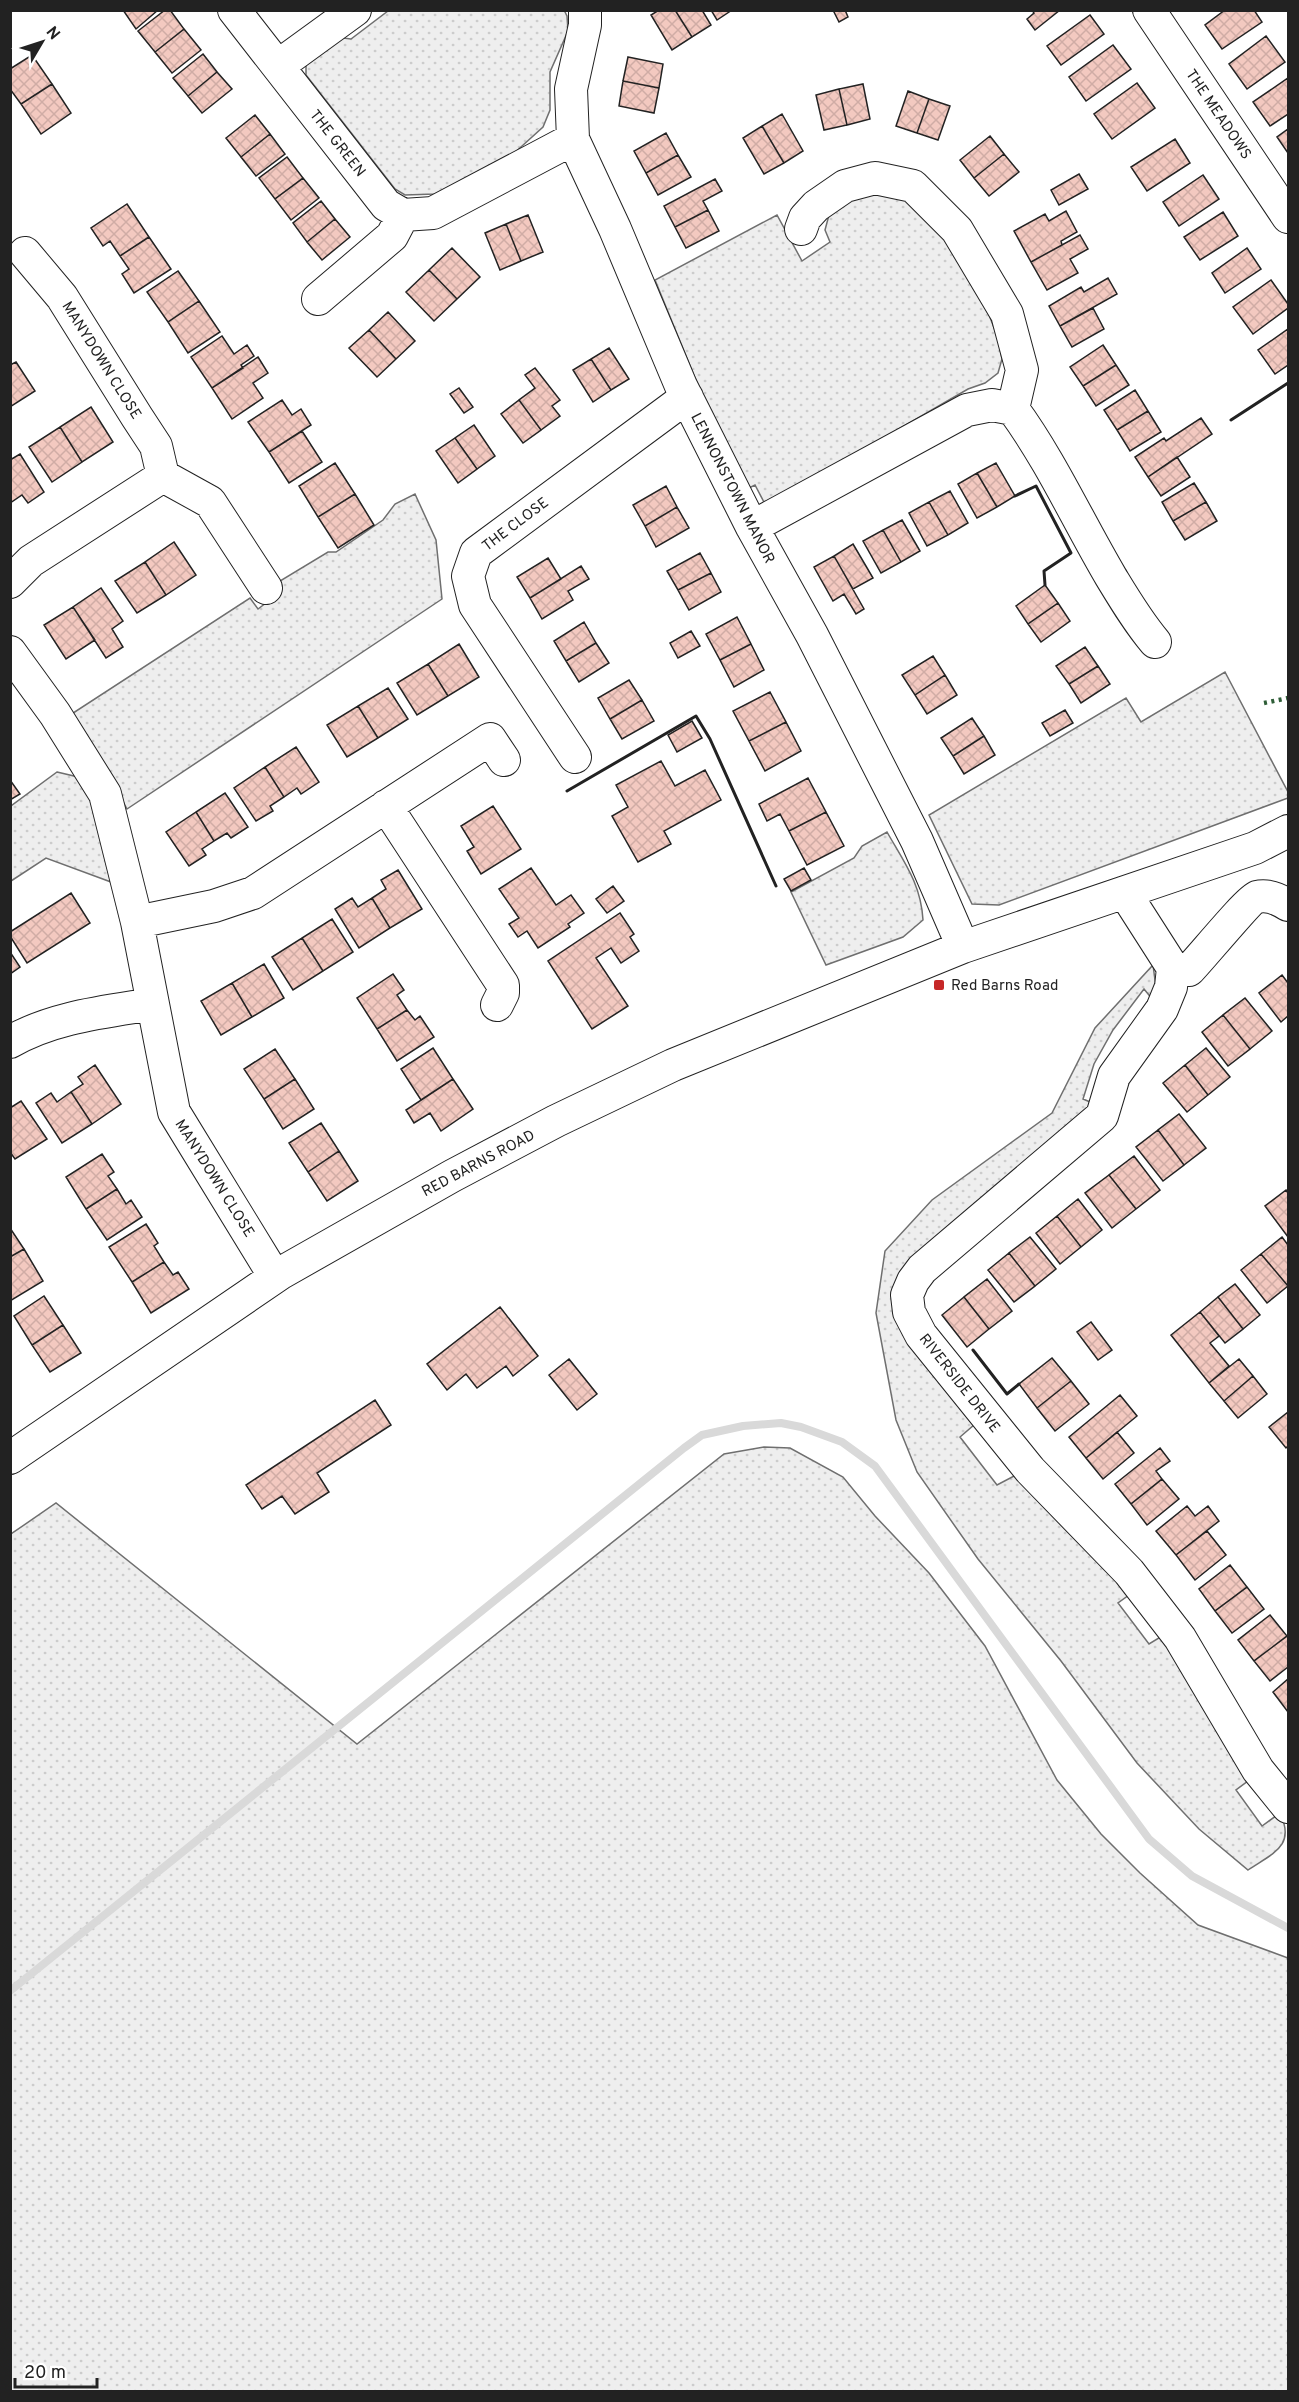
<svg xmlns="http://www.w3.org/2000/svg" width="1299" height="2402" font-family="Overpass,sans-serif">
	<defs>
		<pattern id="grass-dots" width="8" height="8" patternUnits="userSpaceOnUse" patternTransform="scale(1.5)"><rect width="8" height="8" fill="#eee"/><path d="M2 2h.1M6 6h.1" fill="none" stroke="#ccc" stroke-width="1.8" stroke-linecap="round"/></pattern>
		<pattern id="building-cross-hatch" width="8" height="8" patternUnits="userSpaceOnUse" patternTransform="scale(1.5)"><rect width="8" height="8" fill="#f3c9c0"/><path d="M0 0l8 8M0 8l8-8" fill="none" stroke="#d0aca5"/></pattern>
	</defs>
	<rect width="100%" height="100%" fill="#fff"/>
	<path fill="url(#grass-dots)" stroke="#6f6f6f" stroke-width="1.5" d="M564,10L567,16L568,31L550,72V110L543,127L511,156L435,194L405,195L395,189L306,75V63L335,37L351,39L388,11Z
		M862,192L903,193L922,209L965,265L984,302L998,338L1002,359L998,373L985,383L968,389L766,506L755,485L747,489L716,429L655,280L777,215L802,261L830,242L825,230L829,215Z
		M415,494L436,540L442,599L127,809L111,779L70,715L250,598L258,609L279,593L275,584L328,552H336L383,520L395,504Z
		M1225,672L1288,792V798L999,905L972,904L929,815L1126,698L1141,722Z
		M57,772L78,777L97,810L111,882L46,858L11,881V806Z
		M887,832C904,862 921,884 923,920L903,937L826,965L791,892L854,858L862,846Z
		M1153,965L1157,995L1153,1000L1144,989L1113,1030L1094,1064L1083,1099L1095,1104L895,1290L975,1424L960,1437L997,1485L1014,1476L1021,1477L1136,1590L1118,1603L1149,1644L1167,1633L1252,1778L1236,1790L1262,1826L1280,1813C1296,1846 1273,1853 1248,1870L1199,1829L1137,1763L1061,1661L978,1559L917,1472L896,1420L876,1313L885,1251L932,1200L1052,1113L1095,1028Z
		M764,1447L790,1448L843,1477L875,1516L929,1573L985,1646L1057,1780L1101,1834L1140,1873L1198,1925L1288,1958V2391H11V1534L56,1503L357,1744L724,1454Z"/>
	<g fill="none" stroke-linecap="round" stroke-linejoin="round">
		<path stroke="#d9d9d9" stroke-width="8" d="M10,1991L684,1448L702,1435L743,1426L781,1423L801,1427L842,1442L875,1466L1149,1839L1192,1876L1288,1928"/>
	</g>
	<path fill="url(#building-cross-hatch)" stroke="#222" stroke-width="1.5" d="M123,10H158L136,29Z
		M165,10H170L184,29L155,52L138,31Z
		M659,10H675L692,37L672,50L651,15Z
		M675,10H702L711,25L692,37Z
		M711,10H732L717,20Z
		M833,10H845L848,17L839,22Z
		M1032,10H1060L1035,30L1027,19L1034,13Z
		M1225,10H1254L1262,22L1222,49L1205,25Z
		M1090,15L1104,34L1061,65L1047,46Z
		M184,29L201,50L172,73L155,52Z
		M1266,36L1285,62L1247,89L1229,64Z
		M1113,45L1131,69L1086,101L1069,77Z
		M203,54L217,72L188,96L173,78Z
		M32,55L52,84L21,104L10,89V69Z
		M628,57L663,64L659,88L623,81Z
		M217,72L232,89L202,113L188,96Z
		M1288,78V114L1270,126L1253,102Z
		M623,81L659,88L654,113L619,106Z
		M1137,83L1155,108L1112,139L1094,114Z
		M52,84L71,113L41,134L21,104Z
		M863,84L870,119L847,125L839,89Z
		M839,89L847,125L824,130L816,95Z
		M908,91L929,99L917,133L896,126Z
		M929,99L950,106L938,140L917,133Z
		M782,114L803,151L784,163L762,126Z
		M255,115L270,134L241,157L226,138Z
		M762,126L784,163L764,174L743,138Z
		M1288,129V153L1277,137Z
		M666,133L678,155L646,173L634,151Z
		M270,134L285,154L256,176L241,157Z
		M990,136L1004,154L974,178L960,160Z
		M1175,139L1190,163L1147,191L1131,167Z
		M1004,154L1019,172L989,196L974,178Z
		M678,155L691,177L658,195L646,173Z
		M287,157L303,178L275,199L259,178Z
		M1079,174L1088,189L1059,205L1051,190Z
		M1203,175L1219,199L1179,226L1163,202Z
		M303,178L319,198L291,220L275,199Z
		M715,179L722,191L703,201L708,210L675,227L664,206Z
		M321,201L335,219L307,242L293,223Z
		M127,204L149,237L120,256L110,241L103,246L91,228Z
		M708,210L719,231L686,248L675,227Z
		M1066,211L1077,232L1061,241L1062,245L1031,262L1014,231L1045,214L1049,221Z
		M1223,212L1238,236L1200,260L1184,237Z
		M528,215L543,252L521,261L506,224Z
		M335,219L350,237L322,260L307,242Z
		M506,224L521,261L500,270L485,233Z
		M1080,235L1088,249L1070,259L1078,273L1047,290L1031,262Z
		M149,237L171,269L134,293L122,274L129,269L120,256Z
		M452,248L480,277L457,299L429,270Z
		M1247,248L1261,269L1225,293L1212,273Z
		M429,270L457,299L434,321L406,292Z
		M178,271L199,301L168,322L147,292Z
		M1108,278L1117,294L1060,326L1049,306L1081,287L1084,292Z
		M1271,280L1288,304V308L1253,334L1233,307Z
		M199,301L220,332L188,353L168,322Z
		M1093,308L1104,329L1072,347L1060,326Z
		M388,312L415,341L396,359L369,330Z
		M1288,329V365L1275,374L1258,350Z
		M369,330L396,359L377,377L349,348Z
		M222,336L234,354L247,345L254,356L241,365L243,368L212,388L191,357Z
		M1103,345L1116,365L1083,386L1070,367Z
		M609,348L629,379L611,390L591,359Z
		M258,357L268,373L253,383L263,398L232,419L212,388Z
		M591,359L611,390L593,402L573,370Z
		M16,362L35,391L10,407V365Z
		M1116,365L1129,385L1096,406L1083,386Z
		M535,368L560,400L552,406L560,416L541,430L519,400L535,388L525,375Z
		M459,388L473,407L464,413L450,394Z
		M1135,390L1148,411L1117,430L1104,410Z
		M282,400L292,415L301,409L311,425L269,452L248,422Z
		M519,400L541,430L523,443L501,414Z
		M91,407L113,442L82,462L60,427Z
		M1148,411L1161,432L1130,451L1117,430Z
		M1201,418L1212,434L1148,477L1135,457L1164,438L1166,441Z
		M474,425L495,456L477,469L455,438Z
		M60,427L82,462L52,482L29,447Z
		M302,431L322,462L289,483L269,452Z
		M455,438L477,469L458,483L436,451Z
		M20,454L44,492L28,503L22,495L10,503V460Z
		M1177,457L1190,477L1161,496L1148,477Z
		M335,463L355,494L318,517L299,486Z
		M996,463L1015,496L997,507L977,473Z
		M977,473L997,507L977,518L958,484Z
		M1194,483L1206,502L1173,521L1162,502Z
		M666,486L677,507L645,526L633,505Z
		M950,491L968,523L948,535L929,502Z
		M355,494L374,525L338,548L318,517Z
		M929,502L948,535L927,546L909,513Z
		M1206,502L1217,521L1185,540L1173,521Z
		M677,507L689,528L656,547L645,526Z
		M902,520L920,551L901,562L883,530Z
		M883,530L901,562L881,573L863,541Z
		M174,542L196,575L166,595L145,562Z
		M853,544L873,578L853,589L834,556Z
		M700,553L711,573L678,590L667,571Z
		M834,556L864,609L856,614L844,594L833,601L814,567Z
		M548,558L561,579L530,598L517,577Z
		M145,562L166,595L137,613L115,581Z
		M581,566L589,579L568,591L573,600L542,619L530,598Z
		M711,573L721,592L689,610L678,590Z
		M1045,585L1058,603L1028,624L1016,606Z
		M101,588L123,621L112,629L123,647L106,658L73,607Z
		M1058,603L1070,621L1041,642L1028,624Z
		M73,607L95,640L66,659L44,625Z
		M737,617L751,644L720,660L706,634Z
		M584,622L596,643L566,661L554,641Z
		M691,631L700,646L678,658L670,643Z
		M596,643L609,663L579,682L566,661Z
		M459,644L479,677L448,696L428,664Z
		M751,644L764,670L734,687L720,660Z
		M1085,647L1098,666L1069,684L1056,666Z
		M933,656L945,675L915,695L902,675Z
		M428,664L448,696L417,715L397,683Z
		M1098,666L1110,684L1081,703L1069,684Z
		M945,675L957,695L927,714L915,695Z
		M629,680L642,700L610,719L598,698Z
		M388,688L408,719L378,738L358,706Z
		M770,692L786,722L749,741L733,711Z
		M642,700L654,721L622,739L610,719Z
		M358,706L378,738L347,757L327,725Z
		M1065,710L1073,723L1050,736L1042,723Z
		M972,718L984,736L953,756L941,738Z
		M692,721L702,738L677,752L668,735Z
		M786,722L801,751L765,771L749,741Z
		M984,736L995,755L964,774L953,756Z
		M296,747L319,782L301,794L297,788L284,797L265,767Z
		M661,761L675,786L705,770L721,800L664,831L671,844L638,862L612,816L628,807L616,785Z
		M265,767L284,797L270,806L273,811L256,821L234,788Z
		M808,778L826,812L789,831L780,814L767,821L759,804Z
		M10,780L20,794L10,800Z
		M225,793L248,827L231,838L227,833L214,841L196,812Z
		M493,806L521,849L481,874L467,851L474,847L461,826Z
		M196,812L214,841L202,849L206,855L189,866L166,832Z
		M826,812L844,846L807,865L789,831Z
		M531,868L556,905L571,895L584,913L568,924L570,927L538,948L527,931L518,937L509,924L519,918L499,889Z
		M804,868L811,880L791,891L784,879Z
		M398,870L422,909L390,928L372,898L386,889L381,880Z
		M613,886L624,901L607,913L596,899Z
		M71,893L90,923L27,963L10,936V932Z
		M352,898L358,907L372,898L390,928L359,948L335,909Z
		M620,913L634,934L630,937L639,951L621,963L611,948L596,958L628,1006L592,1029L548,961Z
		M332,919L353,952L323,971L302,938Z
		M302,938L323,971L293,990L272,957Z
		M10,952L20,967L10,974Z
		M264,964L284,998L252,1017L232,983Z
		M393,974L404,990L397,995L407,1010L377,1029L357,998Z
		M1282,975L1288,983V1016L1281,1022L1259,993Z
		M232,983L252,1017L221,1035L201,1001Z
		M1245,998L1272,1031L1250,1049L1223,1015Z
		M407,1010L415,1020L420,1016L434,1037L397,1061L377,1029Z
		M1223,1015L1250,1049L1228,1066L1202,1032Z
		M433,1048L453,1079L421,1100L401,1069Z
		M1206,1048L1230,1077L1208,1095L1185,1065Z
		M275,1049L295,1079L264,1099L244,1069Z
		M95,1065L121,1104L92,1124L71,1092L83,1084L78,1077Z
		M1185,1065L1208,1095L1187,1112L1163,1083Z
		M295,1079L314,1109L283,1129L264,1099Z
		M453,1079L473,1109L441,1131L430,1113L414,1123L406,1110Z
		M71,1092L92,1124L62,1143L36,1103L51,1093L57,1102Z
		M21,1101L47,1139L15,1159L10,1152V1108Z
		M1179,1114L1206,1148L1184,1165L1158,1130Z
		M321,1123L339,1151L308,1172L289,1143Z
		M1158,1130L1184,1165L1163,1181L1136,1147Z
		M339,1151L358,1181L327,1201L308,1172Z
		M102,1154L114,1172L108,1176L117,1189L86,1209L66,1177Z
		M1134,1156L1160,1190L1136,1209L1109,1175Z
		M1109,1175L1136,1209L1112,1228L1085,1193Z
		M117,1189L126,1204L131,1200L142,1217L107,1240L86,1209Z
		M1286,1190L1288,1193V1237L1265,1206Z
		M1078,1199L1102,1230L1081,1247L1057,1216Z
		M1057,1216L1081,1247L1060,1264L1036,1233Z
		M146,1224L158,1243L154,1246L164,1262L132,1282L109,1247Z
		M10,1228L24,1249L10,1257Z
		M1030,1237L1056,1269L1035,1286L1009,1253Z
		M1282,1237L1288,1245V1286L1261,1254Z
		M24,1249L43,1281L10,1301V1257Z
		M1009,1253L1035,1286L1014,1302L988,1270Z
		M1261,1254L1288,1286L1267,1303L1241,1270Z
		M164,1262L173,1275L178,1272L189,1289L151,1313L132,1282Z
		M987,1279L1012,1311L989,1329L964,1297Z
		M1235,1284L1260,1315L1243,1329L1218,1297Z
		M44,1296L63,1325L32,1345L14,1316Z
		M964,1297L989,1329L967,1347L942,1315Z
		M1218,1297L1243,1329L1225,1343L1200,1312Z
		M500,1307L538,1356L513,1376L506,1366L477,1388L466,1374L447,1390L427,1364Z
		M1200,1312L1219,1336L1210,1343L1229,1366L1209,1383L1171,1335Z
		M1091,1322L1112,1350L1098,1360L1077,1332Z
		M63,1325L81,1353L50,1372L32,1345Z
		M1052,1358L1071,1381L1037,1408L1019,1384Z
		M569,1359L597,1394L577,1410L549,1375Z
		M1239,1359L1253,1376L1224,1401L1209,1383Z
		M1253,1376L1267,1394L1238,1418L1224,1401Z
		M1071,1381L1089,1404L1055,1431L1037,1408Z
		M1120,1395L1137,1416L1086,1458L1069,1437Z
		M375,1400L391,1425L317,1473L329,1492L295,1514L282,1496L262,1509L246,1485Z
		M1288,1412V1446L1286,1448L1269,1427Z
		M1117,1432L1134,1453L1103,1479L1086,1458Z
		M1160,1448L1170,1461L1156,1471L1162,1479L1131,1504L1115,1484Z
		M1162,1479L1179,1499L1147,1525L1131,1504Z
		M1187,1506L1195,1516L1208,1506L1219,1521L1176,1555L1156,1531Z
		M1207,1531L1226,1555L1195,1580L1176,1555Z
		M1230,1565L1247,1587L1215,1611L1199,1589Z
		M1247,1587L1264,1609L1232,1633L1215,1611Z
		M1270,1615L1287,1636L1254,1661L1238,1640Z
		M1287,1636L1288,1638V1667L1270,1681L1254,1661Z
		M1288,1679V1712L1273,1692Z"/>
	<g fill="none" stroke-linecap="round" stroke-linejoin="round">
		<g stroke="#222" stroke-width="34">
			<path id="minor" d="M234,10L386,205L403,215L433,213L573,139
				M585,10V25L571,89L573,139L615,229L681,386L752,527L812,635L917,841L963,947
				M1149,10L1288,217
				M278,66L355,10
				M801,229L805,218L816,206L845,186L875,178L913,186L957,230L1007,314L1022,370L1013,409
				M25,253L62,297L137,417L156,446L163,476
				M318,299L392,236L403,215
				M752,527L967,410L992,405L1013,409C1051,461 1078,521 1111,577C1125,600 1138,622 1155,642
				M10,582L31,561L163,476L210,502L266,588
				M10,652L55,714L105,794L137,922L174,1112L275,1277
				M575,757L475,605L468,576L476,553L687,397
				M386,806L503,985V993L497,1005
				M1125,893L1173,968L1171,987L1162,1009L1114,1076L1102,1116L922,1269L913,1281L907,1295L909,1312L921,1335L1030,1470L1129,1572L1180,1638L1258,1770L1288,1807
				M137,922L214,906L253,893L490,739L504,760
				M1173,968L1189,970C1200,959 1248,900 1257,897C1268,894 1280,900 1288,905
				M10,1042C53,1017 104,1012 153,1004
				M10,1458L281,1273L452,1176L556,1121L673,1065L963,947L1255,848L1288,831"/>
		</g>
		<use href="#minor" stroke="#fff" stroke-width="32"/>
		<path stroke="#2f5e38" stroke-width="4.5" stroke-dasharray="3 4.5" stroke-linecap="butt" d="M1264,703L1288,698"/>
		<path stroke="#222" stroke-width="3" d="M1231,420L1288,383
			M1015,496L1036,486L1071,553L1044,571L1045,585
			M567,791L696,716L710,739L776,886
			M973,1350L1007,1394L1019,1384"/>
	</g>
	<rect fill="#c62828" stroke="#fff" stroke-width="2" x="933" y="979" width="12" height="12" rx="3"/>
	<g text-anchor="middle" stroke-width="4.5" stroke-linejoin="round" paint-order="stroke">
		<g font-size="15" fill="#222" stroke="#fff">
			<text transform="translate(1219 114) rotate(56)" y="5">THE MEADOWS</text>
			<text transform="translate(338 143) rotate(52)" y="5">THE GREEN</text>
			<text transform="translate(102 360) rotate(58)" y="5">MANYDOWN CLOSE</text>
			<text transform="translate(733 488) rotate(63)" y="5">LENNONSTOWN MANOR</text>
			<text transform="translate(515 524) rotate(-37)" y="5">THE CLOSE</text>
			<text transform="translate(478 1163) rotate(-28)" y="5">RED BARNS ROAD</text>
			<text transform="translate(215 1178) rotate(58)" y="5">MANYDOWN CLOSE</text>
			<text transform="translate(960 1383) rotate(52)" y="5">RIVERSIDE DRIVE</text>
		</g>
		<g font-size="15" fill="#222" stroke="#fff" text-anchor="start">
			<text x="951" y="990">Red Barns Road</text>
		</g>
	</g>
	<rect width="1299" height="2402" fill="none" stroke="#222222" stroke-width="24"/>
	<g transform="translate(42 42) rotate(51)" stroke="#ffffff" stroke-width="4.5" paint-order="stroke">
	<path d="M0-4.5L10 22L0 15L-10 22Z" fill="#222222"/>
	<text y="-9" font-size="16" font-weight="bold" text-anchor="middle" fill="#222222">N</text>
	</g>
	<path d="M15 2378v9h82v-9" fill="none" stroke="#222222" stroke-width="3"/>
	<text x="24" y="2378" font-size="18" fill="#222222" stroke="#ffffff" stroke-width="4.5" paint-order="stroke">20 m</text>
</svg>
